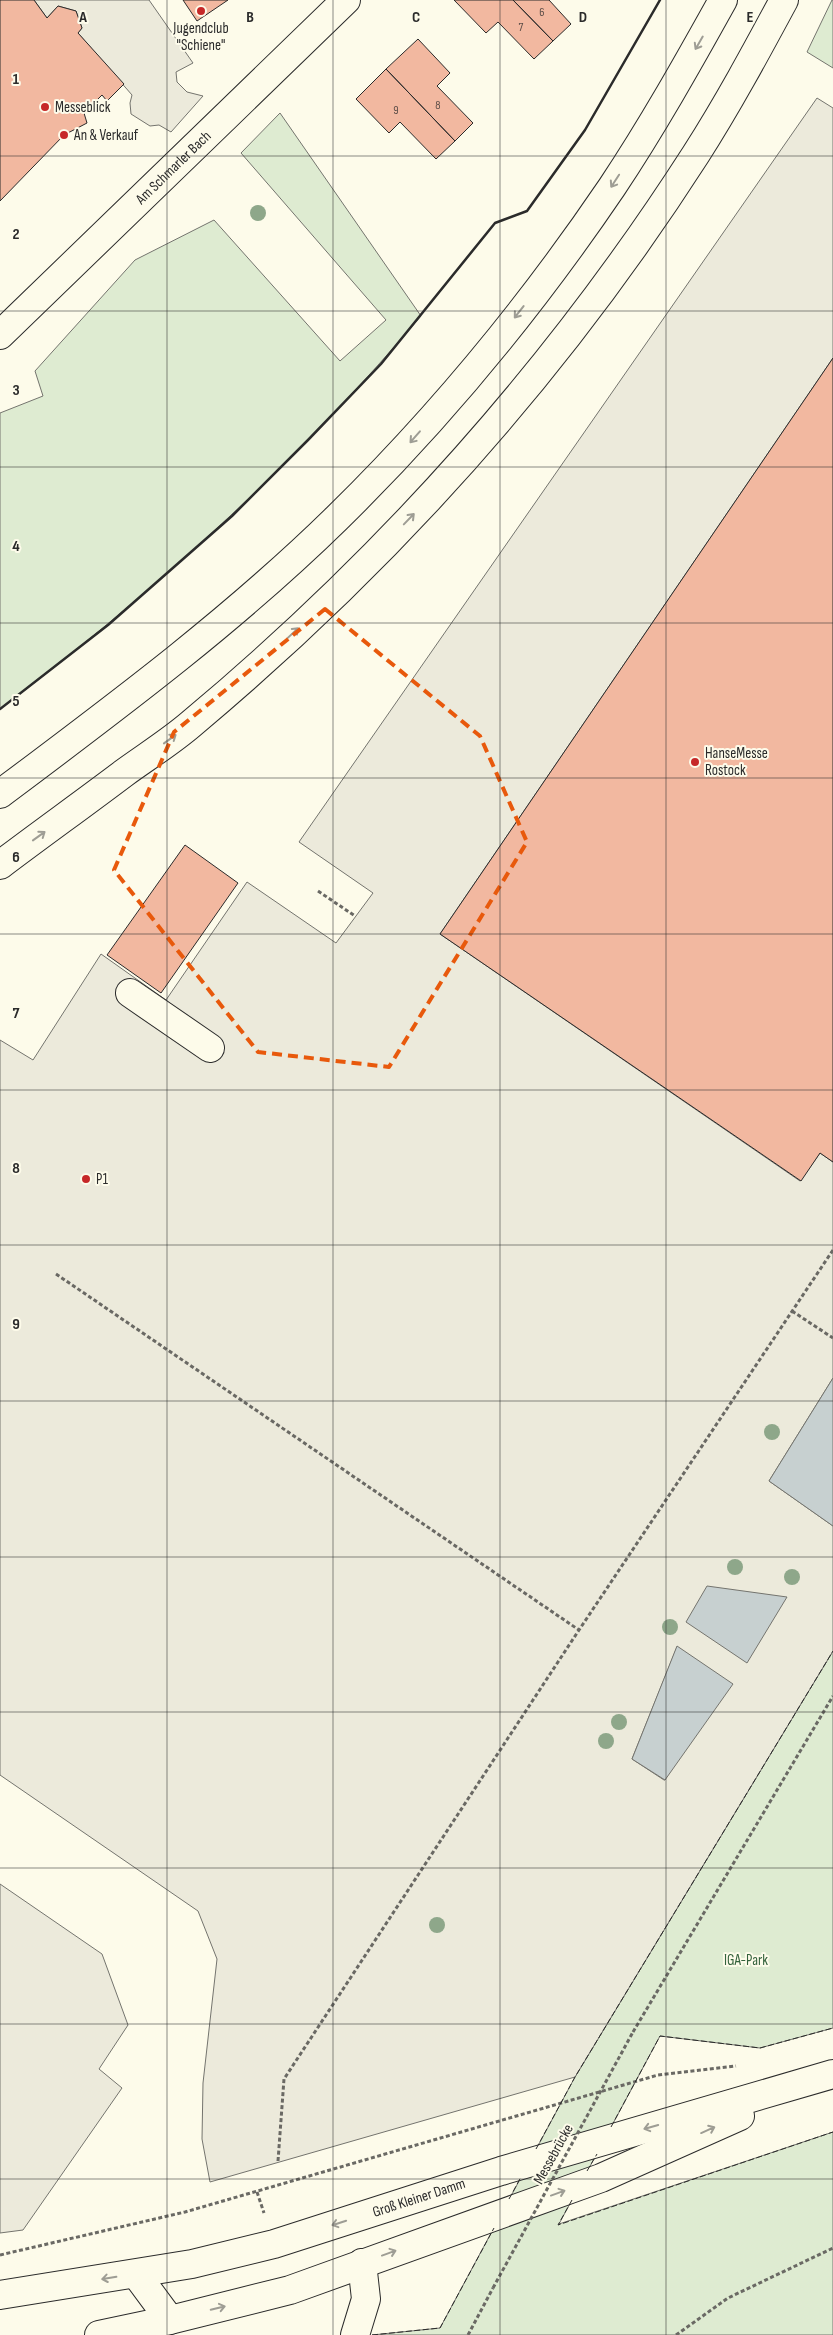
<svg xmlns="http://www.w3.org/2000/svg" width="833" height="2335" font-family="'Sofia Sans Condensed',sans-serif">
	<rect width="100%" height="100%" fill="#fdfbea"/>
	<path fill="#deebd1" stroke="#74746e" d="M832,0H833V68L807,52Z
		M280,113L421,316C296,463 154,593 0,709V413L43,396L35,371L135,260L214,220L340,361L386,320L241,153Z
		M833,1651V2028L760,2048L660,2036L559,2224L833,2132V2335H372L440,2328L575,2077Z"/>
	<path fill="#eceadb" stroke="#74746e" fill-rule="evenodd" d="M34,0H149L193,63L176,72L177,82L187,92L203,96L171,132L159,125L150,126L131,114L130,103L132,95L78,33L82,28L76,11L58,6L47,18Z
		M817,98L833,108V358L440,934L800,1181L820,1153L833,1162V1378L769,1481L833,1526V1651L575,2077L210,2182L202,2139L203,2083L217,1959L198,1911L0,1775V1040L33,1060L101,954L166,1000L247,882L336,943L373,893L299,842ZM677,1647L665,1780H664L632,1759Z
		M0,1884L102,1954L128,2025L99,2069L122,2088L23,2230L0,2233Z"/>
	<path fill="#c7d0d0" stroke="#74746e" d="M833,1378V1526L769,1481Z
		M707,1586L787,1597L747,1663L686,1622Z
		M677,1646L733,1684L665,1780L632,1759Z"/>
	<path fill="#f2b8a0" stroke="#2b2b2b" d="M0,0H34L47,18L58,6L76,11L82,28L78,33L124,84L107,101L102,95L84,113L87,123L64,135L0,201Z
		M183,0H228L197,21Z
		M454,0H513L553,41L534,59L498,22L486,33Z
		M513,0H549L571,24L553,41Z
		M418,39L450,73L437,86L473,123L455,141L386,69Z
		M386,69L455,141L436,159L400,122L389,133L356,99Z
		M833,358V1162L820,1153L801,1181L440,934Z
		M185,845L238,883L161,993L107,955Z"/>
	<g fill="none" stroke-linecap="round" stroke-linejoin="round">
		<g stroke="#2b2b2b" stroke-width="30">
			<g id="minor">
				<path id="s1" d="M0,335L346,0"/>
				<path d="M130,993L210,1048"/>
				<path d="M136,2274L170,2320"/>
				<path id="s2" d="M0,2295L192,2264L274,2244L501,2171L833,2074"/>
				<path d="M99,2335L170,2320L290,2290L601,2178L740,2116"/>
				<path d="M355,2335L366,2299L362,2263"/>
			</g>
		</g>
		<g stroke="#2b2b2b" stroke-width="30">
			<path id="highway" d="M0,794C116,707 233,620 337,518C438,419 532,305 612,187C652,127 688,63 723,0
				M0,865C41,834 83,804 124,773C146,757 170,742 191,724C387,560 558,369 696,154C728,104 756,52 784,0"/>
		</g>
		<path stroke="#6a6964" stroke-width="3" stroke-dasharray="4 2.5" stroke-linecap="butt" d="M318,891L355,916
			M56,1274L579,1630
			M792,1311L833,1338
			M633,2032L833,1696
			M278,2161L284,2079L579,1630L833,1250
			M257,2192L264,2213
			M0,2255L185,2212L658,2075L736,2066
			M468,2335L493,2288
			M676,2335L728,2298L833,2248"/>
		<use href="#minor" stroke="#fdfbea" stroke-width="28"/>
		<use href="#highway" stroke="#fdfbea" stroke-width="28"/>
		<path stroke="#6a6964" stroke-width="3" stroke-dasharray="4 2.5" stroke-linecap="butt" d="M493,2288L633,2032"/>
		<path stroke="#2b2b2b" stroke-width="1" stroke-dasharray="6 2.5" stroke-linecap="butt" d="M611,2127L660,2036L760,2048L833,2028
			M536,2149L575,2077L833,1651
			M587,2171L597,2154
			M509,2199L521,2177
			M572,2200L558,2225L833,2132
			M372,2335L440,2328L494,2228"/>
		<path stroke="#2b2b2b" stroke-width="2.5" d="M0,709L108,625L232,516L308,440L381,364L495,223L527,211L585,130L660,0"/>
	</g>
	<g fill="#8ea78a">
		<circle cx="258" cy="213" r="8"/>
		<circle cx="772" cy="1432" r="8"/>
		<circle cx="735" cy="1567" r="8"/>
		<circle cx="792" cy="1577" r="8"/>
		<circle cx="670" cy="1627" r="8"/>
		<circle cx="619" cy="1722" r="8"/>
		<circle cx="606" cy="1741" r="8"/>
		<circle cx="437" cy="1925" r="8"/>
	</g>
	<defs><path id="oneway-shaft" d="M-6 0H5M1.5-3L5.5 0L1.5 3" fill="none" stroke-width="1.6" stroke-linecap="round" stroke-linejoin="round" transform="scale(1.25)"/></defs>
	<g stroke="#9e9d94">
		<use href="#oneway-shaft" transform="translate(699 43) rotate(120)"/>
		<use href="#oneway-shaft" transform="translate(615 181) rotate(123)"/>
		<use href="#oneway-shaft" transform="translate(519 312) rotate(128)"/>
		<use href="#oneway-shaft" transform="translate(415 437) rotate(131)"/>
		<use href="#oneway-shaft" transform="translate(409 519) rotate(-46)"/>
		<use href="#oneway-shaft" transform="translate(293 633) rotate(-43)"/>
		<use href="#oneway-shaft" transform="translate(170 739) rotate(-36)"/>
		<use href="#oneway-shaft" transform="translate(39 836) rotate(-36)"/>
		<use href="#oneway-shaft" transform="translate(651 2127) rotate(164)"/>
		<use href="#oneway-shaft" transform="translate(708 2130) rotate(-24)"/>
		<use href="#oneway-shaft" transform="translate(558 2193) rotate(-20)"/>
		<use href="#oneway-shaft" transform="translate(339 2223) rotate(162)"/>
		<use href="#oneway-shaft" transform="translate(389 2253) rotate(-20)"/>
		<use href="#oneway-shaft" transform="translate(109 2278) rotate(171)"/>
		<use href="#oneway-shaft" transform="translate(218 2308) rotate(-14)"/>
	</g>
	<path fill="none" stroke="#e8590c" stroke-width="4" stroke-dasharray="10 6" stroke-linejoin="round" d="M325,609L480,736L527,842L389,1067L258,1052L114,870L174,732Z"/>
	<path fill="none" stroke="#2b2b2b" stroke-width="1" stroke-opacity="0.55" d="M167,0V2335M333,0V2335M500,0V2335M666,0V2335M0,156H833M0,311H833M0,467H833M0,623H833M0,778H833M0,934H833M0,1090H833M0,1245H833M0,1401H833M0,1557H833M0,1712H833M0,1868H833M0,2024H833M0,2179H833"/>
	<g fill="#c62828" stroke="#fdfbea" stroke-width="2">
		<circle cx="201" cy="11" r="5"/>
		<circle cx="45" cy="107" r="5"/>
		<circle cx="64" cy="135" r="5"/>
		<circle cx="695" cy="762" r="5"/>
		<circle cx="86" cy="1179" r="5"/>
	</g>
	<g text-anchor="middle" stroke-width="4" stroke-linejoin="round" paint-order="stroke">
		<g font-size="12" fill="#5d4e48">
			<text x="542" y="16">6</text>
			<text x="521" y="31">7</text>
			<text x="438" y="109">8</text>
			<text x="396" y="114">9</text>
		</g>
		<g font-size="15" fill="#2b2b2b" stroke="#fdfbea" text-anchor="start">
			<text x="201" y="33" text-anchor="middle">Jugendclub<tspan x="201" dy="17">"Schiene"</tspan></text>
			<text x="55" y="112">Messeblick</text>
			<text x="74" y="140">An &amp; Verkauf</text>
			<text x="705" y="758">HanseMesse<tspan x="705" dy="17">Rostock</tspan></text>
			<text x="96" y="1184">P1</text>
		</g>
		<g font-size="15" fill="#2b2b2b" stroke="#fdfbea">
			<text dy="5" stroke="none"><textPath href="#s1" startOffset="241">Am Schmarler Bach</textPath></text>
			<text transform="translate(553 2154) rotate(-61)" y="5">Messebrücke</text>
			<text dy="5" stroke="none"><textPath href="#s2" startOffset="431">Groß Kleiner Damm</textPath></text>
		</g>
		<g font-size="15" fill="#34623c" stroke="#fdfbea">
			<text x="746" y="1965">IGA-Park</text>
		</g>
	</g>
	<g font-size="16" text-anchor="middle" font-weight="bold" fill="#2b2b2b" stroke="#fdfbea" stroke-width="4" stroke-linejoin="round" paint-order="stroke">
		<text x="83" y="22">A</text>
		<text x="250" y="22">B</text>
		<text x="416" y="22">C</text>
		<text x="583" y="22">D</text>
		<text x="750" y="22">E</text>
		<text x="16" y="84">1</text>
		<text x="16" y="239">2</text>
		<text x="16" y="395">3</text>
		<text x="16" y="551">4</text>
		<text x="16" y="706">5</text>
		<text x="16" y="862">6</text>
		<text x="16" y="1018">7</text>
		<text x="16" y="1173">8</text>
		<text x="16" y="1329">9</text>
	</g>
</svg>
